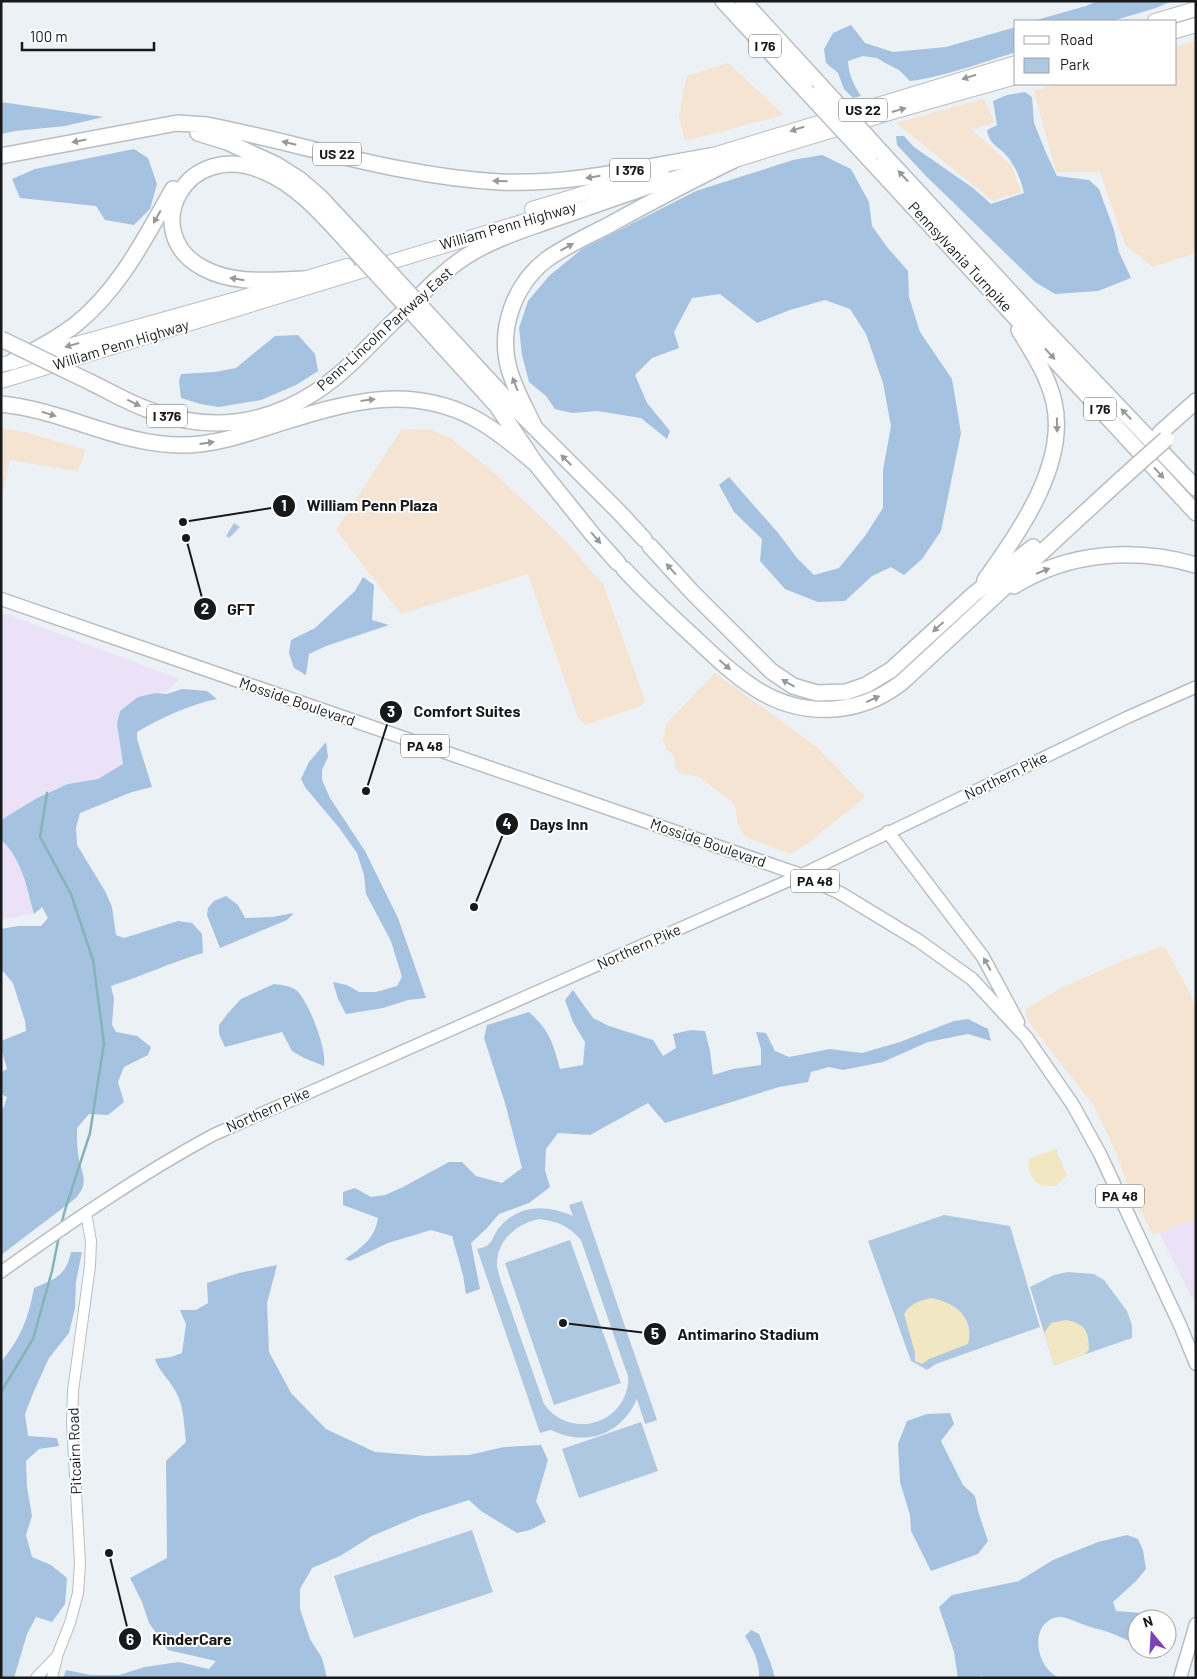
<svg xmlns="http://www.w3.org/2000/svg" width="1197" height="1679" font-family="Barlow,sans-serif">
	<rect width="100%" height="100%" fill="#ecf1f6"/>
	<path fill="#f4e4d1" d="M1196,40V253L1153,267L1125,245L1100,172H1056L1034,91L1058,84H1176V47Z
		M728,63L784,115L685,141L679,116L687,76Z
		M984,99L995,123L971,129L1011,165L1021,192L993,201L896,123Z
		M1,428L21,431L86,450L78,471L10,460L1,501Z
		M429,429L451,438L493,472L562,537L603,584L645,700L641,706L585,725L578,718L528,574L401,614L336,530L401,430Z
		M715,673L817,747L865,797L808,843L790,854L744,836L737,821L735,804L700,777L678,773L673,754L666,749L663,739L666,724Z
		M1161,947L1166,948L1169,954L1196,1005V1219L1153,1235L1127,1184L1115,1150L1094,1106L1028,1021L1026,1014V1009L1061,988L1120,962Z"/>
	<path fill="#ece2f7" d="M1,612L180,679L167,691L138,697L118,736L123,764L98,779L68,784L37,798L1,820Z
		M1,840L8,846L19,863L34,914L1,920Z
		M1196,1219V1306L1159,1233Z"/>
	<path fill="#afc8e1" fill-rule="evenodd" d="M234,523L240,527L229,538L226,536Z
		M582,1201L657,1420L645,1424L637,1399C621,1435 586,1447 551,1430L540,1433L477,1249C480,1248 486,1247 488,1245C492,1242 495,1233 498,1229C518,1204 546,1204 573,1216L569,1205ZM539,1219C557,1221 569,1226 581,1240L625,1368C627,1373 629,1378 628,1383C623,1426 569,1439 544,1404L501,1282C500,1277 498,1272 497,1266C496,1241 516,1224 539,1219Z
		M944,1215L1010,1226L1040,1327L936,1364L927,1370L911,1361L868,1241Z
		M570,1240L621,1383L554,1405L505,1263Z
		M1068,1272L1094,1274L1104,1280L1127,1311L1132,1325V1338L1054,1365L1030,1287L1054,1275Z
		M641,1422L658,1471L579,1498L562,1449Z
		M472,1530L493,1592L354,1638L334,1576Z"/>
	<path fill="#a5c2e0" d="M1097,1H1172L1156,8L1112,21H1033L1086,6Z
		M851,25L865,43L893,52L946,47L1016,27V52C984,62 943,77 910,81L899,70L887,64L877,58L863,56L848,61C849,75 853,84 861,96L853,98L844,89L838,73L826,63L824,49L833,33Z
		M1025,92L1032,97L1034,123L1047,155L1057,176L1089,180L1099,189L1114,230L1119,252L1131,278L1098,291L1055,294L1035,282L926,176L897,145L896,136H904L914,147L973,188L991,204L1024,193C1021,179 1016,168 1008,157C998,145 990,146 987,130L997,125L993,101L1007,95Z
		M1,102L104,117L65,126L15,131L1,134Z
		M134,149L148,158L157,184L150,209L134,225L105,220L96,206L20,198L12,179L35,169Z
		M822,155L851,169L869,202L872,226L887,247L908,271L909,297L920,332L952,379L961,433L941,531L922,559L904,575L891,567L872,576L845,601L818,602L785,589L760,561L762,539L734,512L719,485L729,477L779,534L797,558L814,575L839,568L865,536L883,508V470L891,426L883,383L866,334L850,309L825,300L790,310L757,323L720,294L692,298L674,332L679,348L652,358L635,375L647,403L670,431L667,439L641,418L597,411L572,413L555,409L546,396L529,382L522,355L519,328L528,301L549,276L582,249L696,191L793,160Z
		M298,335L315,354L318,371L296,385L261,400L219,407L200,404L181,398L179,381L181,374L215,372L236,368L275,336Z
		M363,577L374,585L372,620L389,625L326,646L309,654L306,675L294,668L289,653L291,640L315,628L355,591Z
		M182,689L207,691L217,699C188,705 161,718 137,732V739L152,787L132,792L80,813L76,828L77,845L105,891L112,907L116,935L124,938L178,921L192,923L202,934L203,953C172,962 142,976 111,986L114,999L112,1025L116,1032L137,1036L151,1047L148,1055L124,1067L118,1082L124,1102L108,1115L89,1114L77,1128C77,1136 77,1145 78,1153C80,1172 91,1181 76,1198L1,1255V1109L4,1107L7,1097L1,1094V1072L7,1069L1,1048V1041L26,1031L25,1021L13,983L1,969V929L18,926H41L48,918L42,907L34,914C27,889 22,858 1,840V820L37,798L68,784L98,779L123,764L117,724L120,711L138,697L156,693L167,694Z
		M326,742L328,757L322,770V780L330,798L365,851L398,918L426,998L408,1000L383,1008L346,1014L338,999L333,982L347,985L359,992H376L397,986L402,977L391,941L366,894L364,875L357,853L340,829L305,787L301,779L309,762Z
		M226,896L238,905L245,918L272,917L294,913L287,920L220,948L207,915L208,908L214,901Z
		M274,984C282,985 294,986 299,993C310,1006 327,1049 324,1066L304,1058L292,1051L282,1032L225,1047L219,1034V1025L228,1013L241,999Z
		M573,990L593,1018L609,1026L653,1040L663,1056L676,1048L673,1034L691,1030L705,1031L710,1051L713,1075L733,1069L761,1065V1049L756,1032L766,1033L775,1051L789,1057L830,1049L862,1053L900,1042L954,1021L968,1019L988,1029L991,1041L968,1034L928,1042L883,1062L843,1070L829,1067L811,1072L808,1082L779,1087L665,1123L648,1103L590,1135L558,1133L546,1149L545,1170L550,1187L529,1203L499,1214L486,1229L471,1243L480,1289L466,1294L463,1275L452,1236L431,1230L388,1243L350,1261L345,1259C361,1248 375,1239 378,1218L343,1205V1192L355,1188L371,1197L385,1195L403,1187L449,1162H462L476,1176L502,1183L522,1168L505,1103L484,1038L487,1025L529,1012C550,1031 553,1043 560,1069L583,1065L585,1042L573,1022L565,1000Z
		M71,1252H82L76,1282L75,1308L69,1333L49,1358L34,1391L25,1414L28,1436L57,1438L59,1446L39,1449L26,1461L27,1487L32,1516L26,1535L32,1557L51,1565L67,1578L65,1604L52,1622L36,1617L27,1634L14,1678H1V1362C21,1337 28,1320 34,1288C55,1279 66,1276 71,1252Z
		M277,1265L267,1303L269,1352L291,1393L326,1429L375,1452L427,1456L469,1455L504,1447L541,1445L548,1460L536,1501L546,1522L530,1530L517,1533L481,1511L469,1500L419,1516L372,1536L340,1556L312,1568L300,1589V1609L310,1639L322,1658L327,1678H63L66,1670L91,1675H119L145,1667L179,1662L209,1669L216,1661L168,1650L149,1623L142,1602L130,1578L167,1558L166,1461L186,1442C184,1427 184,1409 178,1396C172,1382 159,1372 155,1359L171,1357L182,1353L186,1324L180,1310H196L208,1303L207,1283L239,1273Z
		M950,1413L954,1424L941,1441L963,1485L975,1496L978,1511L988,1541L978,1554L931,1571L911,1531L910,1515L900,1482L898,1444L907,1421L927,1414Z
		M1127,1535L1138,1539L1143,1550L1146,1569L1136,1581L1113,1602L1116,1611L1142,1613L1146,1619H1137V1644C1127,1641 1118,1635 1108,1632C1100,1629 1091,1628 1082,1624C1076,1622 1067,1617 1060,1617C1028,1619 1034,1670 1061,1678H984L982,1676L976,1678H958L954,1652L939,1607L952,1595L1019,1581L1053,1560L1098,1542Z
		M751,1630L759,1634L771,1664L775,1678H759C760,1662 753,1649 745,1636Z"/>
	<path fill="#f1e7c2" d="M1055,1149L1058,1150L1057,1153L1067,1175L1056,1186C1036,1187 1031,1182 1028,1162L1031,1158Z
		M932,1298C955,1303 975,1317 968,1344L929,1359L922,1364L915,1361V1353L904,1314C910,1303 921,1300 932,1298Z
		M1065,1320C1085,1323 1089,1331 1089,1350L1084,1355L1054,1365L1044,1333L1051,1323Z"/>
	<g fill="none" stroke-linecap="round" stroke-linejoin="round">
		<path stroke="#83b5b7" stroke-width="2.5" d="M47,793L40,837L71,894L93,960L104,1043L90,1133L65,1210L61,1225
			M1,1392L33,1339L52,1271L59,1236"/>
		<g stroke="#b8bdc3" stroke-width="12">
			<path id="tertiary" d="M36,1678L57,1656L70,1623L78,1593L80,1563L72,1423L73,1391L90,1266L91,1241L86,1213
				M52,1678L57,1657"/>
		</g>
		<g stroke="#b8bdc3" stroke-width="14">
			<path id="secondary" d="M1,1272C70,1223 139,1175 213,1135L801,875L1128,717L1196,687"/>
		</g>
		<g stroke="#b8bdc3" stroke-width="15">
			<path id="primary" d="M1,599L801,875L840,893L919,941L972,979L1026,1037L1073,1105L1100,1154L1180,1325L1196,1364
				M888,832L983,957L1018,1022
				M1180,1678L1196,1624"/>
		</g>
		<g stroke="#b8bdc3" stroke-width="16">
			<path id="trunk" d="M1155,21L1196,9
				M1176,31L1196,25
				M700,159L1016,63
				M646,187L899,110L1016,77
				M532,209L662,170
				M1,365L237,299L347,266
				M1,381L548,214"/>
		</g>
		<g stroke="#b8bdc3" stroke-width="18">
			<path id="motorway" d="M723,1L806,91
				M743,1L821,86
				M198,133L227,142L277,165L299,179L319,196L361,241
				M883,154L1040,324L1196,488
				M1,156L177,123L207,125C303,144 401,177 500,182C571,185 640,168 710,156
				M869,159L1196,513
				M304,279C270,280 234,285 203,268C137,233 185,136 265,172C300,187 325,218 351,246
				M429,315L508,401L619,512L644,539
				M418,319L497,406L536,464L593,535L618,563
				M12,362C34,351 55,340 75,325C120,289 145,238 173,189
				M90,382C111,392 132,405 155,412C212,432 267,424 317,391C346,372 370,344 395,320C418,299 439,274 465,257C491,240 520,231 548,221C584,209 620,196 655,184
				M1,404C63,410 119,445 182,445C215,445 246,434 277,424C343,404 405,383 472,417C495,429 516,447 536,464
				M535,428C526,409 515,390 509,369C498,329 514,285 546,260C565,246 588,236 609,225C651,202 692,180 734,160
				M1160,433L1196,401
				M650,546L692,592L771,671L793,686L817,693L846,692L866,685L891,670L974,594L1033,547
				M624,569C647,594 671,616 695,638C714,656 734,675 756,689C802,718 858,716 901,683C981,610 1058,536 1138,464
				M985,580C1019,532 1068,464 1054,402C1048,376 1033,353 1019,330
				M1014,586C1068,552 1135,547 1196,565"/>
		</g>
		<use href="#tertiary" stroke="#fff" stroke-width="10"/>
		<use href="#secondary" stroke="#fff" stroke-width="11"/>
		<use href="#primary" stroke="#fff" stroke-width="12"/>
		<use href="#trunk" stroke="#fff" stroke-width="14"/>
		<use href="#motorway" stroke="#fff" stroke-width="15"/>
		<g stroke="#b8bdc3" stroke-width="18" stroke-linecap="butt">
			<path id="motorway-bridge" d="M821,86L883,154
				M806,91L869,159
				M361,241L429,315
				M351,246L418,319
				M1,339L90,382
				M1138,464L1166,439"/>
		</g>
		<use href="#motorway-bridge" stroke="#fff" stroke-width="15"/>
	</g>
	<defs><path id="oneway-solid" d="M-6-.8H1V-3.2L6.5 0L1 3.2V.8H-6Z" transform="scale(1.25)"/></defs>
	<g fill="#979898">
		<use href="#oneway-solid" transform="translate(969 77) rotate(163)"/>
		<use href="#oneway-solid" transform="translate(899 110) rotate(-16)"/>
		<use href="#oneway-solid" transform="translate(797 129) rotate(163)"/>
		<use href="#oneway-solid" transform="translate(79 141) rotate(169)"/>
		<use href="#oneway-solid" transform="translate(289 143) rotate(-167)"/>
		<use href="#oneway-solid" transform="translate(903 176) rotate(-133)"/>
		<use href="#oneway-solid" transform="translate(593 177) rotate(171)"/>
		<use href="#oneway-solid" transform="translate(500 181) rotate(-178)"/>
		<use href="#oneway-solid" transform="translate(157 217) rotate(120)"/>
		<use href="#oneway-solid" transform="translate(567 247) rotate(-29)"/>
		<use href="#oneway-solid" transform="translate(237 279) rotate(-171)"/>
		<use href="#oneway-solid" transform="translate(72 345) rotate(164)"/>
		<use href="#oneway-solid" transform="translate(1050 354) rotate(48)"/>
		<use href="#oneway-solid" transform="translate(515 384) rotate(-111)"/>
		<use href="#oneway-solid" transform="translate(368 400) rotate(-7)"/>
		<use href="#oneway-solid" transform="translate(134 403) rotate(26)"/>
		<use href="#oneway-solid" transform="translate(49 414) rotate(17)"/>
		<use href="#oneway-solid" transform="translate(1126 414) rotate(-134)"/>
		<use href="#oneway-solid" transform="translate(1057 425) rotate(89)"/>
		<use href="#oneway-solid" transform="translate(207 443) rotate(-8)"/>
		<use href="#oneway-solid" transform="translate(566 460) rotate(-135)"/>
		<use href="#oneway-solid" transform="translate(1159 473) rotate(48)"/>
		<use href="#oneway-solid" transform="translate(596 538) rotate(49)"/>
		<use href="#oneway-solid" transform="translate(671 569) rotate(-132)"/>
		<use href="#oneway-solid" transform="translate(1043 571) rotate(-22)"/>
		<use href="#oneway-solid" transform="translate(938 627) rotate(138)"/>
		<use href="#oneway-solid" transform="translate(725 665) rotate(41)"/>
		<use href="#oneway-solid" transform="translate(788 683) rotate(-151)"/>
		<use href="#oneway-solid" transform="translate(873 699) rotate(-24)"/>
		<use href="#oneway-solid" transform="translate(987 964) rotate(-119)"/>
	</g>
	<g text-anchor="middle" stroke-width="4" stroke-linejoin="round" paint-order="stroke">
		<g fill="#fff" stroke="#5d5e5f" stroke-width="1">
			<rect x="749" y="34.5" width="32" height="23" rx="4"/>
			<rect x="839" y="98.5" width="48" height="23" rx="4"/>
			<rect x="313" y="142.5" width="48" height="23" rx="4"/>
			<rect x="610" y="158.5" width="40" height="23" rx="4"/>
			<rect x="1084" y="397.5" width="32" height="23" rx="4"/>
			<rect x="147" y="404.5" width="40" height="23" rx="4"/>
			<rect x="401" y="734.5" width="48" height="23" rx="4"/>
			<rect x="791" y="869.5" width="48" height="23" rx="4"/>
			<rect x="1096" y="1184.5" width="48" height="23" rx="4"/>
		</g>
		<g font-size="14" font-weight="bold" fill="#17191b">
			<text x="765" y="51">I 76</text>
			<text x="863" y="115">US 22</text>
			<text x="337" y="159">US 22</text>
			<text x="630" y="175">I 376</text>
			<text x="1100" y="414">I 76</text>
			<text x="167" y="421">I 376</text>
			<text x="425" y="751">PA 48</text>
			<text x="815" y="886">PA 48</text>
			<text x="1120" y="1201">PA 48</text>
		</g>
		<g font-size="15" fill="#17191b" stroke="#fff">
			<text transform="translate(508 226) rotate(-16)" y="5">William Penn Highway</text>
			<text transform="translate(960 257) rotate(47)" y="5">Pennsylvania Turnpike</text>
			<text transform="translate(385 329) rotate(-42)" y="5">Penn-Lincoln Parkway East</text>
			<text transform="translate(121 345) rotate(-17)" y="5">William Penn Highway</text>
			<text transform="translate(297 702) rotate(19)" y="5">Mosside Boulevard</text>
			<text transform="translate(1006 776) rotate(-26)" y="5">Northern Pike</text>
			<text transform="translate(708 843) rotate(19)" y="5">Mosside Boulevard</text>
			<text transform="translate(639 947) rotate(-24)" y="5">Northern Pike</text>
			<text transform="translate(268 1110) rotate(-24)" y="5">Northern Pike</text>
			<text transform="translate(75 1451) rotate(-92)" y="5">Pitcairn Road</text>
		</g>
	</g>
	<path fill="none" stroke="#17191b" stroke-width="2" d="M183 522L284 506M186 538L205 609M366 791L391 712M474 907L507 824M563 1323L655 1334M109 1553L130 1639"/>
	<g fill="#17191b" stroke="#fff" stroke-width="2">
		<circle cx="183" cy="522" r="5"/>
		<circle cx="186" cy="538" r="5"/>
		<circle cx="366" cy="791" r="5"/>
		<circle cx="474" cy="907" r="5"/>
		<circle cx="563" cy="1323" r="5"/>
		<circle cx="109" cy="1553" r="5"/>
		<circle cx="284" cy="506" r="12"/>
		<circle cx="205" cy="609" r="12"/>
		<circle cx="391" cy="712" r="12"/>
		<circle cx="507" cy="824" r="12"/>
		<circle cx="655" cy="1334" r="12"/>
		<circle cx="130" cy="1639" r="12"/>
	</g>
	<g font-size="15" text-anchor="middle" font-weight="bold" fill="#fff">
		<text x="284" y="511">1</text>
		<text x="205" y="614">2</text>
		<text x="391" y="717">3</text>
		<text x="507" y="829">4</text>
		<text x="655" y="1339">5</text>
		<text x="130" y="1645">6</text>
	</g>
	<g font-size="16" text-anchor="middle" font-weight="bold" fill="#17191b" stroke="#fff" stroke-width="4" stroke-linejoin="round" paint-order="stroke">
		<text x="372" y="511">William Penn Plaza</text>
		<text x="241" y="615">GFT</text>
		<text x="467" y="717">Comfort Suites</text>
		<text x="559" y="830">Days Inn</text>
		<text x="748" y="1340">Antimarino Stadium</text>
		<text x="192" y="1645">KinderCare</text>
	</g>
	<rect width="1197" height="1679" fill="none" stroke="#17191b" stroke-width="5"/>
	<rect x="1014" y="20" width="162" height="65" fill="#ffffff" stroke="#a2a3a4"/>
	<rect x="1024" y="36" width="25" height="8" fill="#ffffff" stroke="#a2a3a4"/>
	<text x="1060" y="45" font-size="15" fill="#17191b">Road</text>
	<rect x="1024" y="58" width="25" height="15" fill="#afc8e1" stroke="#a2a3a4"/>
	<text x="1060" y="70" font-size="15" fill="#17191b">Park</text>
	<g transform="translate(1152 1634) rotate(342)"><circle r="24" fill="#ffffff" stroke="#a2a3a4"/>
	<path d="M0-4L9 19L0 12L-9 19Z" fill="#7e41b6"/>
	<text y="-8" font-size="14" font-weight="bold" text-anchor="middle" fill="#17191b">N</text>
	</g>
	<path d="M22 42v8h132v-8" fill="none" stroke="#17191b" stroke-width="2.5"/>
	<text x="30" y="42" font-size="15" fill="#17191b" stroke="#ffffff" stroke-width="4" paint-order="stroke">100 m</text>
</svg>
